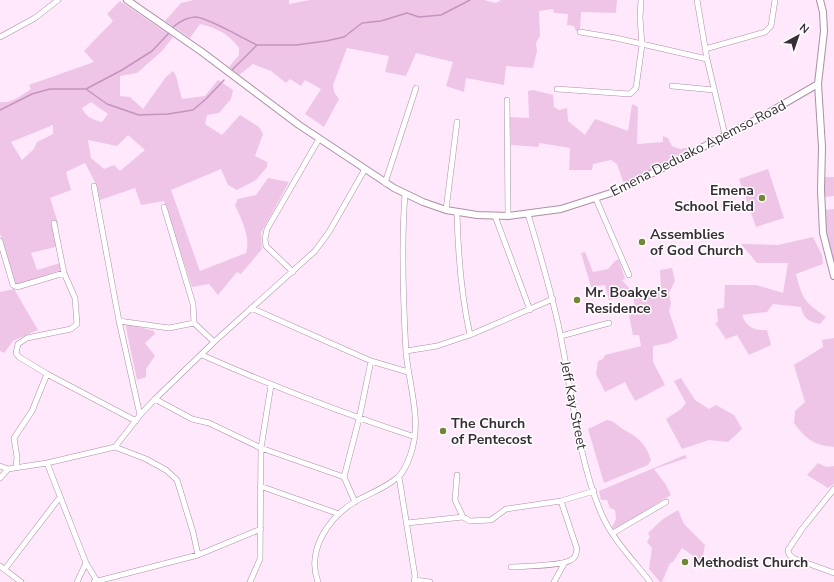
<svg xmlns="http://www.w3.org/2000/svg" width="834" height="582" font-family="'Nunito Sans',sans-serif">
	<rect width="100%" height="100%" fill="#ffe8fb"/>
	<path fill="#eec5e7" fill-rule="evenodd" d="M194,0H289V4L310,0H484L496,3L501,0H617L616,13L581,12L580,31H576L574,26L567,25L568,14L554,13L553,9L539,11L540,36L536,43L537,51L533,68L506,66L504,85L466,78L464,92L446,86L453,62L416,53L406,76L385,72L389,56L347,48L333,85L334,92L339,99L324,127L305,114L321,89L305,80L301,86L290,79L286,83L271,71L253,64L239,75L229,67L239,55V48C229,34 217,28 200,24L190,38L165,21L181,3Z
		M120,1L173,37L162,51L137,73L120,76V96L130,97L143,109L166,77L173,71L176,76L182,99L205,96L218,80L233,90L231,99L219,113L207,115L205,124L222,135L240,115L259,127L263,134L255,156L267,162V167L256,180L237,190L228,185L221,169L171,190L200,271L246,253C251,238 241,218 235,205L238,199L256,195L268,178L289,182L261,233L262,249L241,274L237,272L218,295L209,284L192,287L164,201L141,205L135,188L100,200L96,184L85,163L66,172L71,190L50,198L58,223L55,247L31,253L37,270L60,263L61,270L18,285L13,281L0,233V102C10,104 23,95 31,89L29,85L94,62L84,51L113,21L107,14ZM91,102L108,114L102,122C94,120 85,117 82,108ZM53,125V134L37,142L34,149L22,160L11,142ZM128,135L145,150L120,171L114,165L104,169L91,158L88,140L117,146Z
		M533,90L553,95L554,107L559,110L567,108L568,121L585,135L595,119L628,131L632,104L638,107L637,144L663,142V136L668,138L672,146L680,149L695,146L624,184L617,164L611,160L593,164L592,170H569L570,148L540,143L538,147L511,145L510,117L529,118L528,91Z
		M768,169L784,218L756,227L739,179Z
		M824,177H834V196L824,197Z
		M834,209V262L826,236L824,210Z
		M813,237L822,255L823,264L796,274C803,301 804,301 826,317L820,324C809,322 803,318 801,307L773,304L767,312L742,315C746,327 755,331 767,330L771,345L749,355L737,335L726,339L715,323L718,322L717,309L724,308L725,285H756L783,293L788,263H757L741,244L778,245Z
		M585,252L593,272L608,269L616,260H619L625,279L622,280L629,288L630,296L609,300L605,285L591,287L581,253Z
		M672,268L675,281L669,293L671,304L669,311L678,338L669,343L653,346V362L665,385L635,401L625,382L605,392L596,374L598,361L603,359L605,355L641,346L639,335H633L629,315L636,312L633,296L661,288L660,270Z
		M14,289L38,330L13,341L4,353L0,351V292Z
		M125,323L154,331L155,334L145,343L155,356L146,369V377L137,380Z
		M834,338V447C813,445 806,439 794,423L795,411L805,402L794,365L823,347L822,340Z
		M681,378L695,400L709,409L716,405L734,415L742,429L728,442L709,440L682,449L666,419L681,409L686,403L674,381Z
		M607,420C615,421 616,425 623,429C638,438 645,442 651,460L648,465L604,483L588,429Z
		M685,455L687,458L654,469L666,485L671,495L614,530L612,527L616,519L615,510L610,508L607,500H601L599,491Z
		M818,463L826,467L834,466V484L828,488L807,475Z
		M678,510L684,524L705,545L702,562L682,548L673,562L670,563L662,582H660L649,569L652,548L647,542L650,537L648,533L663,519Z"/>
	<g fill="none" stroke-linecap="round" stroke-linejoin="round">
		<path stroke="#c593be" stroke-width="1.5" d="M173,27C179,22 188,17 196,17C209,18 244,39 257,45
			M231,71L257,45H296L326,41L344,37L362,23L381,21L407,13L419,17L441,15L470,0
			M86,89L122,70L152,51L169,33
			M0,110L32,94L50,89H86L107,104L139,115L168,114L193,110L207,98L224,80"/>
		<g stroke="#aa90a5" stroke-width="6">
			<path id="minor" d="M697,0L707,59L725,135
				M580,32L616,38L707,59
				M0,37L35,18L58,0
				M705,49L765,32L771,26L775,0
				M672,86L714,90
				M557,89L630,94L636,88L642,45L640,18L641,0
				M507,100L508,216
				M385,183L416,88
				M94,186L119,321L140,415
				M596,199L629,275
				M446,210L457,122
				M457,213C458,255 461,294 470,335
				M528,214C540,255 553,296 561,338C572,394 579,463 602,515C613,540 634,561 650,582
				M495,216L530,310
				M54,223L64,273L75,298L77,324L71,329L27,338L18,344L16,353L19,357L47,374L136,421
				M0,241L13,285L17,287L64,273
				M293,272L266,246L265,239L267,229L319,139
				M251,308L371,361L408,372
				M119,321L169,328L194,323L193,304L164,207
				M194,323L214,342
				M561,336L609,323
				M406,351L437,346L470,335L553,299
				M202,355C272,386 342,413 415,437
				M155,399L192,419L209,423L261,448L344,477
				M115,447L140,415L155,399L214,342L315,251L329,232L365,169
				M47,463L86,563L97,581
				M0,466L8,469L47,463L115,447L146,459L166,470L177,480L193,532L198,555
				M16,468L17,457L14,438L32,411L47,374
				M457,475L455,500L463,517L470,521L491,520L506,509L561,501L594,491
				M399,477L415,576L414,582
				M0,478L8,469
				M260,486L339,514
				M834,489L802,529L788,550L789,554L793,558L834,573
				M355,502L344,477L359,419L371,361
				M407,523L463,517
				M613,533L666,502
				M0,566L21,582
				M511,567C524,566 562,566 571,560C576,557 576,554 577,549L561,501
				M5,569L60,497
				M415,580L430,582
				M77,582L86,563
				M94,582L198,555L261,529
				M250,582L260,559L261,448L271,385
				M318,582C306,550 329,517 356,501C370,493 386,488 398,477C404,472 407,464 410,456C423,421 409,387 406,352C403,299 401,246 405,194
				M554,582L565,562"/>
		</g>
		<g stroke="#aa90a5" stroke-width="8">
			<path id="tertiary" d="M127,0L202,52L299,125L394,188L423,202L446,210L477,215L508,216L561,209L620,190L763,116L818,84
				M820,0L823,12L824,31L818,84L822,147L821,190L823,233L834,276"/>
		</g>
		<use href="#minor" stroke="#fff" stroke-width="5"/>
		<use href="#tertiary" stroke="#fff" stroke-width="6"/>
	</g>
	<g fill="#718637" stroke="#fff" stroke-width="1.5">
		<circle cx="762" cy="198" r="4"/>
		<circle cx="642" cy="242" r="4"/>
		<circle cx="577" cy="300" r="4"/>
		<circle cx="443" cy="431" r="4"/>
		<circle cx="685" cy="562" r="4"/>
	</g>
	<g text-anchor="middle" stroke-width="3" stroke-linejoin="round" paint-order="stroke">
		<g font-size="14" fill="#372d36" stroke="#fff">
			<text transform="translate(698 148) rotate(-27)" y="5">Emena Deduako Apemso Road</text>
			<text transform="translate(574 405) rotate(79)" y="5">Jeff Kay Street</text>
		</g>
		<g font-size="14" font-weight="bold" fill="#372d36" stroke="#fff" text-anchor="start">
			<text x="754" y="195" text-anchor="end">Emena<tspan x="754" dy="16">School Field</tspan></text>
			<text x="650" y="239">Assemblies<tspan x="650" dy="16">of God Church</tspan></text>
			<text x="585" y="297">Mr. Boakye's<tspan x="585" dy="16">Residence</tspan></text>
			<text x="451" y="428">The Church<tspan x="451" dy="16">of Pentecost</tspan></text>
			<text x="693" y="567">Methodist Church</text>
		</g>
	</g>
	<g transform="translate(798 36) rotate(40)" stroke="#ffffff" stroke-width="3" paint-order="stroke">
	<path d="M0-3L7 15L0 10L-7 15Z" fill="#372d36"/>
	<text y="-6" font-size="11" font-weight="bold" text-anchor="middle" fill="#372d36">N</text>
	</g>
</svg>
